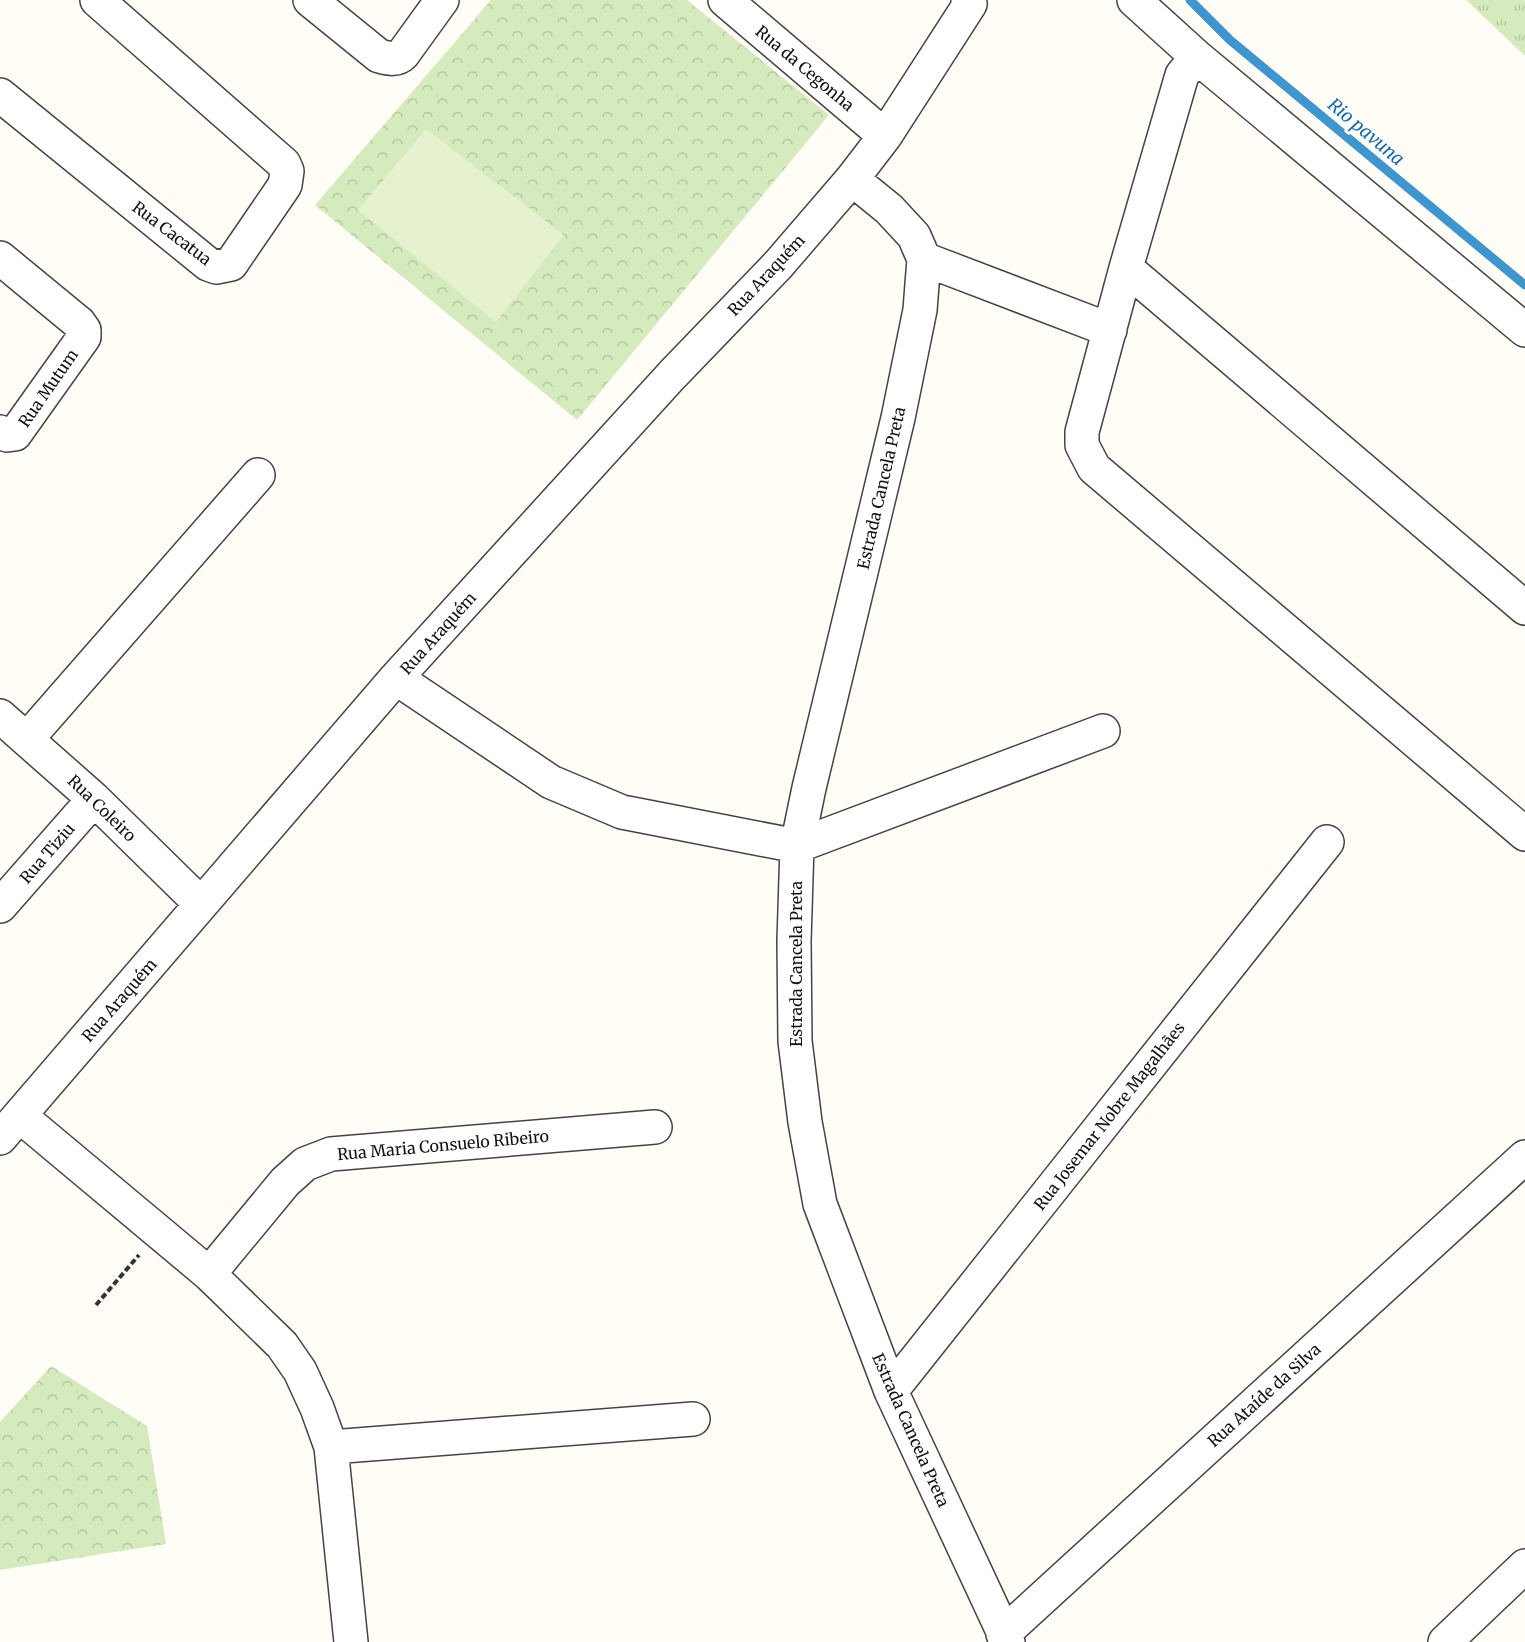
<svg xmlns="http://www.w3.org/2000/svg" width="1525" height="1642" font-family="Merriweather,serif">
	<defs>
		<pattern id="grass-tufts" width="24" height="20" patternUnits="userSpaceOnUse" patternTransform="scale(1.5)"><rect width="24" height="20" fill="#d5ebbd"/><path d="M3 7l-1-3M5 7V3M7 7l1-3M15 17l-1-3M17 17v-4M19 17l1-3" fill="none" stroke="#b6c8a1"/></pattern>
		<pattern id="park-crowns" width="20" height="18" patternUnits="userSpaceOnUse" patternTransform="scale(1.5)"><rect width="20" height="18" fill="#d5ebbd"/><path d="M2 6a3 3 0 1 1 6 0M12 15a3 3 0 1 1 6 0" fill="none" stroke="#b6c8a1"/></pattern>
	</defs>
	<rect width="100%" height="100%" fill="#fffdf5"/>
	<path fill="url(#grass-tufts)" d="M1466,0H1525V56Z"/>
	<path fill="url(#park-crowns)" d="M491,0H687L829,115L577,420L315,205Z
		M51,1366L147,1426L166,1544L0,1570V1422Z"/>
	<path fill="#e6f2cf" d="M426,129L564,235L496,322L358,210Z"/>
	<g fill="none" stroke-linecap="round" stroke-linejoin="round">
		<path stroke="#3f96cf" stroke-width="9" d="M1190,0L1230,40L1525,285"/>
		<g stroke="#444" stroke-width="36">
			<path id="minor" d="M310,0L379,56C388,58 396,61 403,54L442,0
				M725,0L885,136
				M1134,0L1197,57L1525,330
				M1197,57L1182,75L1126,268L1082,432V445L1094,468L1525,834
				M0,95L208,264L216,267L231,264L285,185L287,171L284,164L97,0
				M852,179L889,209L914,236L924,259L1110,330
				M0,258L79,323L84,330V337L15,434L7,435L0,432
				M924,259L920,310L898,418L809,788L797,846L794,941L795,1041L805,1122L820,1204L891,1391L1008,1642
				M1126,268L1525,608
				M396,678L551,782L622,812L797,846L1103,731
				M0,716L94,799L201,904
				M27,739L258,475
				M0,906L94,799
				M20,1116L209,1274L282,1345L300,1371L317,1408L331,1447L351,1642
				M0,1138L396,678L672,375L778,265L852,179L885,136L970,4L968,0
				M209,1274L285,1182L305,1164L331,1154L655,1127
				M891,1391L1327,842
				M331,1447L693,1419
				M1003,1634L1525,1157
				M1445,1642L1525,1566"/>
		</g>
		<path stroke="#333" stroke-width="4" stroke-dasharray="6 3" stroke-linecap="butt" d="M96,1305L139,1255"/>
		<use href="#minor" stroke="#fff" stroke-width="33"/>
	</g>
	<g text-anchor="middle" stroke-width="6" stroke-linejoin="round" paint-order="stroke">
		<g font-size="16" fill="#111" stroke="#fff">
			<text transform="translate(805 68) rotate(40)" y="6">Rua da Cegonha</text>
			<text transform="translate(172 233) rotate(37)" y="6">Rua Cacatua</text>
			<text transform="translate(766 275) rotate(-47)" y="6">Rua Araquém</text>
			<text transform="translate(48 388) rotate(-55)" y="6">Rua Mutum</text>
			<text transform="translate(881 488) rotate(-77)" y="6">Estrada Cancela Preta</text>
			<text transform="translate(438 633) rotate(-48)" y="6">Rua Araquém</text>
			<text transform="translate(102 808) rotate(44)" y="6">Rua Coleiro</text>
			<text transform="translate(47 853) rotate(-49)" y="6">Rua Tiziu</text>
			<text transform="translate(796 964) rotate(-90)" y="6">Estrada Cancela Preta</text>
			<text transform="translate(119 1000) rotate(-49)" y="6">Rua Araquém</text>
			<text transform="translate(1109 1116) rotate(-52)" y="6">Rua Josemar Nobre Magalhães</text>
			<text transform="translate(443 1145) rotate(-5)" y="6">Rua Maria Consuelo Ribeiro</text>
			<text transform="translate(1264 1395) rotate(-42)" y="6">Rua Ataíde da Silva</text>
			<text transform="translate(911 1430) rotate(66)" y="6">Estrada Cancela Preta</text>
		</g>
		<g font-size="18" font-style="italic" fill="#1768a6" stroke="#fff">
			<text transform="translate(1366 132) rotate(40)" y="6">Rio pavuna</text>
		</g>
	</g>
</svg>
